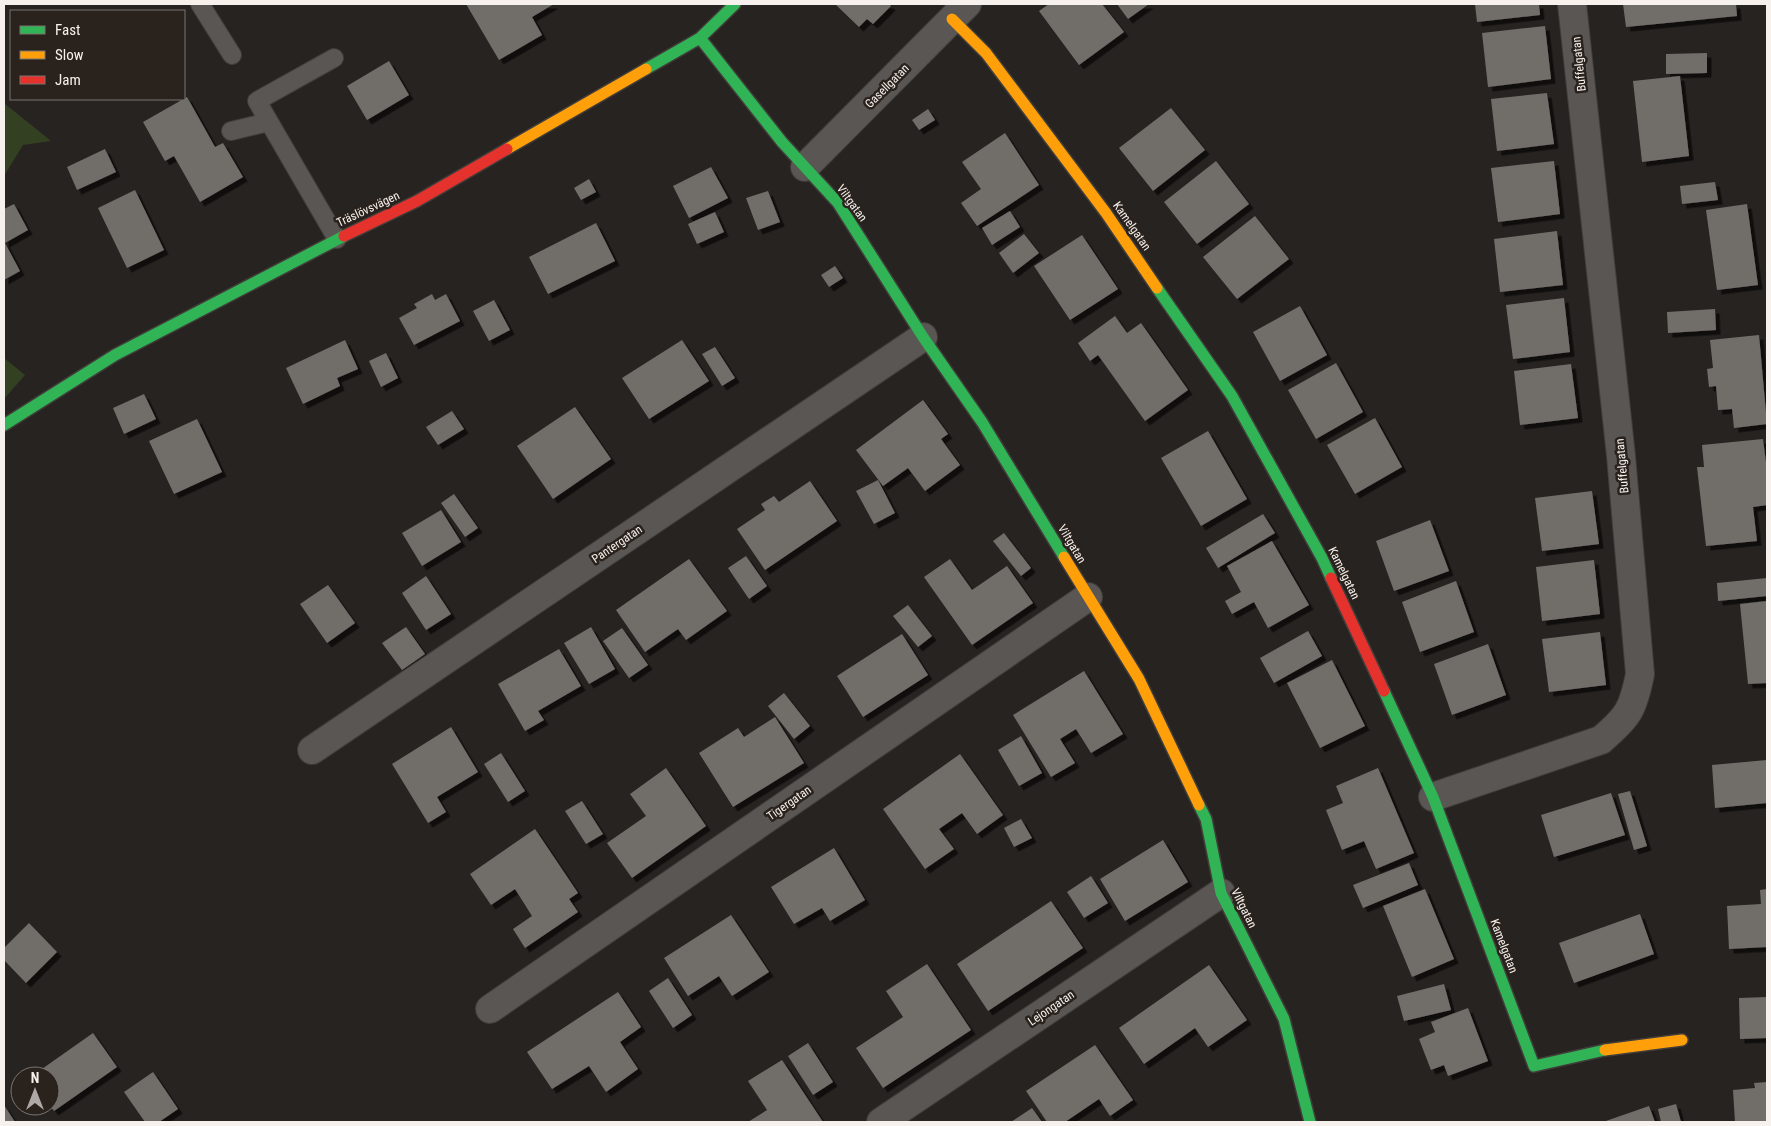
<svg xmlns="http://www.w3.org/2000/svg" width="1771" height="1126" font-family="'Roboto Condensed',sans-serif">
	<defs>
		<filter id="shadow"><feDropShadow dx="4.5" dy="4.5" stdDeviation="0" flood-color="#0009"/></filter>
	</defs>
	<rect width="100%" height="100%" fill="#262320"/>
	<path fill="#344022" d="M4,103L51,141L23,145L4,176Z
		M4,358L25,375L4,399Z"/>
	<path fill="#716e6b" filter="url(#shadow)" d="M466,4H554L532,17L542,35L499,60Z
		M835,4H889L891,6L873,24L867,19L859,27Z
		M1049,4H1102L1124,32L1079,65L1039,11Z
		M1117,4H1149L1128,19Z
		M1475,4H1539L1540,15L1477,22Z
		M1623,4H1736L1737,16L1626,27Z
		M1545,26L1551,79L1488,87L1482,33Z
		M1707,53V73L1666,74V54Z
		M389,61L409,95L367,120L347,86Z
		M1680,76L1689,156L1642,162L1633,81Z
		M1547,93L1554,144L1497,151L1491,99Z
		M187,97L215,147L223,143L243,177L200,202L174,156L165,161L143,122Z
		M1171,108L1205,150L1153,191L1119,148Z
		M928,109L935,120L919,130L912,120Z
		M1005,133L1039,185L977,226L961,203L981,189L962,162Z
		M105,149L116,172L77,190L67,167Z
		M1216,161L1249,204L1197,244L1164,202Z
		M1554,161L1560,214L1498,222L1491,168Z
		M711,167L728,198L689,218L673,186Z
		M589,179L596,192L581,200L574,188Z
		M1715,182L1718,200L1682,204L1680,186Z
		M135,190L164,250L127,268L98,208Z
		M768,191L780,222L758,230L746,198Z
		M14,204L28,230L5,243L20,271L4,280V209Z
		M1747,204L1758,285L1717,290L1706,210Z
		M1010,211L1020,227L992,245L982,228Z
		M715,212L724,232L697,244L688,224Z
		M1255,216L1289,259L1237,299L1203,257Z
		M596,223L615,261L548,294L529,257Z
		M1557,231L1563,285L1500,292L1494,239Z
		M1024,234L1039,253L1013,273L999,253Z
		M1082,235L1118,289L1070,320L1034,266Z
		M835,266L843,278L829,287L821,275Z
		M432,294L435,300L446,294L460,321L414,345L399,318L417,308L414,304Z
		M1564,298L1570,352L1513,359L1506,305Z
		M494,300L510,330L489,341L473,311Z
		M1300,306L1327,355L1280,381L1253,332Z
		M1715,309L1716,330L1668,333L1667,312Z
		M1115,316L1127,333L1141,323L1188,390L1145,421L1098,355L1090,361L1078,343Z
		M1759,335L1767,424L1734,428L1732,409L1718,410L1716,386L1709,387L1707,369L1713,368L1710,340Z
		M345,340L358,369L337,378L340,386L303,404L286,368Z
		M682,340L709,381L649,419L622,378Z
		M715,347L735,378L722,386L702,354Z
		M386,353L398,378L381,387L369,361Z
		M1336,363L1363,412L1316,439L1288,390Z
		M1571,364L1578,418L1520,425L1514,371Z
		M144,394L156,419L124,434L113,408Z
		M923,400L948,434L941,439L960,465L925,491L908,468L883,486L856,450Z
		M575,407L611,459L553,499L517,446Z
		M452,411L464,429L438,445L426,427Z
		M1375,418L1402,467L1355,494L1327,445Z
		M197,419L222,472L174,494L149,441Z
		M1208,431L1247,499L1201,526L1161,458Z
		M1763,439L1767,471V505L1753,507L1757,541L1706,546L1697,467H1704L1702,445Z
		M878,480L895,513L874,524L856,491Z
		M810,481L837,521L765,570L737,529L765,510L761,504L774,496L779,502Z
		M1592,491L1599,544L1542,551L1535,498Z
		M454,494L478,528L465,537L441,503Z
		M441,510L461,542L422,566L402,533Z
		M1263,514L1275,533L1218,568L1206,548Z
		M1430,520L1449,571L1394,591L1376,541Z
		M1004,533L1031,568L1021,576L993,541Z
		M1272,541L1309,605L1268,628L1254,602L1232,614L1225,601L1241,592L1227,566Z
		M746,556L767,586L749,599L728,568Z
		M689,559L727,611L686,640L678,629L645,652L616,610Z
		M950,559L972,590L1007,566L1033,603L972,645L924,577Z
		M1594,560L1600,614L1542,621L1536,567Z
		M426,576L451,614L426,630L402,593Z
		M1767,578V596L1718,601L1717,583Z
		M1456,581L1474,632L1420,652L1402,602Z
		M328,585L355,623L327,643L300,604Z
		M1767,601V683L1748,684L1740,604Z
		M908,605L932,636L918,647L893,616Z
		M406,627L425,654L402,670L382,643Z
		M591,627L615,669L589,684L564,643Z
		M622,628L648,665L629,678L603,641Z
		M1308,631L1322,656L1274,683L1260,658Z
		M1600,632L1606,685L1549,692L1542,639Z
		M902,634L928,675L863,717L837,676Z
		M1488,644L1506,695L1452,715L1434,664Z
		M559,649L581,686L538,711L544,720L525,731L498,684Z
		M1332,660L1365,726L1320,748L1287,683Z
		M1084,671L1123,734L1091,753L1076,729L1060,739L1075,763L1051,777L1013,715Z
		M784,693L810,726L794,739L768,706Z
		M775,717L804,763L733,807L699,753L738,728L744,737Z
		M451,727L478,772L437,797L446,812L428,823L392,764Z
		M1021,736L1042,773L1019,786L998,750Z
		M501,753L525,791L508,802L484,764Z
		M960,754L1003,815L977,834L962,813L939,829L954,849L925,869L883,809Z
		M1767,760V803L1715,808L1712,765Z
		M666,768L706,826L632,878L607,843L646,816L630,794Z
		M1378,768L1414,853L1376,869L1364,841L1342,850L1326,810L1343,803L1336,786Z
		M1630,791L1647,846L1634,850L1618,794Z
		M1611,793L1625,835L1554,857L1541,815Z
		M582,801L603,834L586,844L565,811Z
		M1021,819L1032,838L1014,847L1004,828Z
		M535,829L578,893L569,899L578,912L525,948L513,929L532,916L515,889L491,905L470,874Z
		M1163,840L1188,882L1125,921L1100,879Z
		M834,848L865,900L830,921L822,908L794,924L771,887Z
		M1409,863L1418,885L1363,908L1353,885Z
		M1091,876L1108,903L1084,918L1067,892Z
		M1425,889L1454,959L1412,977L1383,906Z
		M1767,889V947L1729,949L1727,906L1761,904L1760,890Z
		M1051,901L1083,948L988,1011L957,964Z
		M1640,914L1654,954L1574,983L1559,943Z
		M731,915L769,972L732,996L719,976L688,996L664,958Z
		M29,923L57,952L26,983L4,960V948Z
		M927,964L971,1030L883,1088L856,1048L903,1017L886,991Z
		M1209,965L1247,1020L1208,1047L1195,1028L1144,1064L1119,1028Z
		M668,978L692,1015L673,1028L649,991Z
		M1444,984L1451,1010L1404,1021L1397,996Z
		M618,992L641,1027L620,1042L638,1069L606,1092L589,1066L552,1089L527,1052Z
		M1767,997V1038L1740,1039L1739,998Z
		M1468,1008L1488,1061L1448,1076L1444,1065L1431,1070L1419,1039L1435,1032L1431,1022Z
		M93,1033L117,1067L54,1111L50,1106V1076H32Z
		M808,1043L833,1082L813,1095L788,1056Z
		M1095,1045L1133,1100L1110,1116L1099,1099L1065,1122H1047L1026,1091Z
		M782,1060L823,1122H748L767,1110L748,1081Z
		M153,1072L178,1109L159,1122H145L124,1092Z
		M1767,1082V1122H1735L1733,1090L1755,1088L1754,1083Z
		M1676,1104L1681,1122H1661L1658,1109Z
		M4,1105L15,1122H4Z
		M1649,1106L1655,1122H1603Z
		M1032,1108L1042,1122H1011Z"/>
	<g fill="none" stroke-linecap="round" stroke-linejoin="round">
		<g stroke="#413d3b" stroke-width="20">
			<path id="lane" d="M200,4L232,55
				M334,58L257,101L337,239
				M231,131L269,122"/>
		</g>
		<g stroke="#413d3b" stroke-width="30">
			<path id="street" d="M805,167L967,4
				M312,750L923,337
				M1433,797L1601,740C1628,717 1633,710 1640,674L1621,456L1572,4
				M490,1009L1088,597
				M881,1122L1221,893"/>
		</g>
		<g stroke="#413d3b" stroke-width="14">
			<path id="fast" d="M700,38L782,142L838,203L923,337L982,422L1064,557
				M646,69L700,38L735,4
				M1157,288L1232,396L1322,558L1331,578
				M4,425L115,355L344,236
				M1384,691L1433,797L1534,1066L1605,1050
				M1199,805L1206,819L1221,893L1284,1019L1310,1122"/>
		</g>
		<g stroke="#413d3b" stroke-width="14">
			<path id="slow" d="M952,19L986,53L1106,213L1157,288
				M507,149L646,69
				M1064,557L1139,679L1199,805
				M1605,1050L1682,1040"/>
		</g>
		<g stroke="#413d3b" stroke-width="14">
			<path id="jam" d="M344,236L417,201L507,149
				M1331,578L1384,691"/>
		</g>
		<use href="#lane" stroke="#595654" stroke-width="18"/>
		<use href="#street" stroke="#595654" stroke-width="28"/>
		<use href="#fast" stroke="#30b455" stroke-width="11"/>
		<use href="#slow" stroke="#ff9f0a" stroke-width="11"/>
		<use href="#jam" stroke="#e5322d" stroke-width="11"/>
	</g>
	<g text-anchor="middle" stroke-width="5" stroke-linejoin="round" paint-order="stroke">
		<g font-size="12" fill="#f7f1ee" stroke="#29221d">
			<text transform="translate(1579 64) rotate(-96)" y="4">Buffelgatan</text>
			<text transform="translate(887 86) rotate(-45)" y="4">Gasellgatan</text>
			<text transform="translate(852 203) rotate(54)" y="4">Viltgatan</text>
			<text transform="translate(368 209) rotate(-25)" y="4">Träslövsvägen</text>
			<text transform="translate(1132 226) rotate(55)" y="4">Kamelgatan</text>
			<text transform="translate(1622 466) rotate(-95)" y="4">Buffelgatan</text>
			<text transform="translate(617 544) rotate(-34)" y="4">Pantergatan</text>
			<text transform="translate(1072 544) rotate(59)" y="4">Viltgatan</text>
			<text transform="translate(1344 573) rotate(64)" y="4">Kamelgatan</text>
			<text transform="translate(789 803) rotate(-35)" y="4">Tigergatan</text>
			<text transform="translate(1244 908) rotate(64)" y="4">Viltgatan</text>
			<text transform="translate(1504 946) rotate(69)" y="4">Kamelgatan</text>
			<text transform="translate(1051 1008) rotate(-34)" y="4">Lejongatan</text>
		</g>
	</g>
	<rect width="1771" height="1126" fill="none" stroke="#f7f1ee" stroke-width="10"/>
	<rect x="10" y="10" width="175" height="90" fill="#29221d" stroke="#7b7571"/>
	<rect x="20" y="26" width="25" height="8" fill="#30b455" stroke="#7b7571"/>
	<text x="55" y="35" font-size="15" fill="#f7f1ee">Fast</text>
	<rect x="20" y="51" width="25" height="8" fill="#ff9f0a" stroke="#7b7571"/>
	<text x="55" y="60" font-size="15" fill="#f7f1ee">Slow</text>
	<rect x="20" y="76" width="25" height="8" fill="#e5322d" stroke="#7b7571"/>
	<text x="55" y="85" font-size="15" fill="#f7f1ee">Jam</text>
	<g transform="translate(35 1091)"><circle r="24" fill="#29221d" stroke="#7b7571"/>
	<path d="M0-4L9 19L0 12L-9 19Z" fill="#aea9a6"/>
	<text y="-8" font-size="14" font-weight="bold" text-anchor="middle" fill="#f7f1ee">N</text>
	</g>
</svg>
